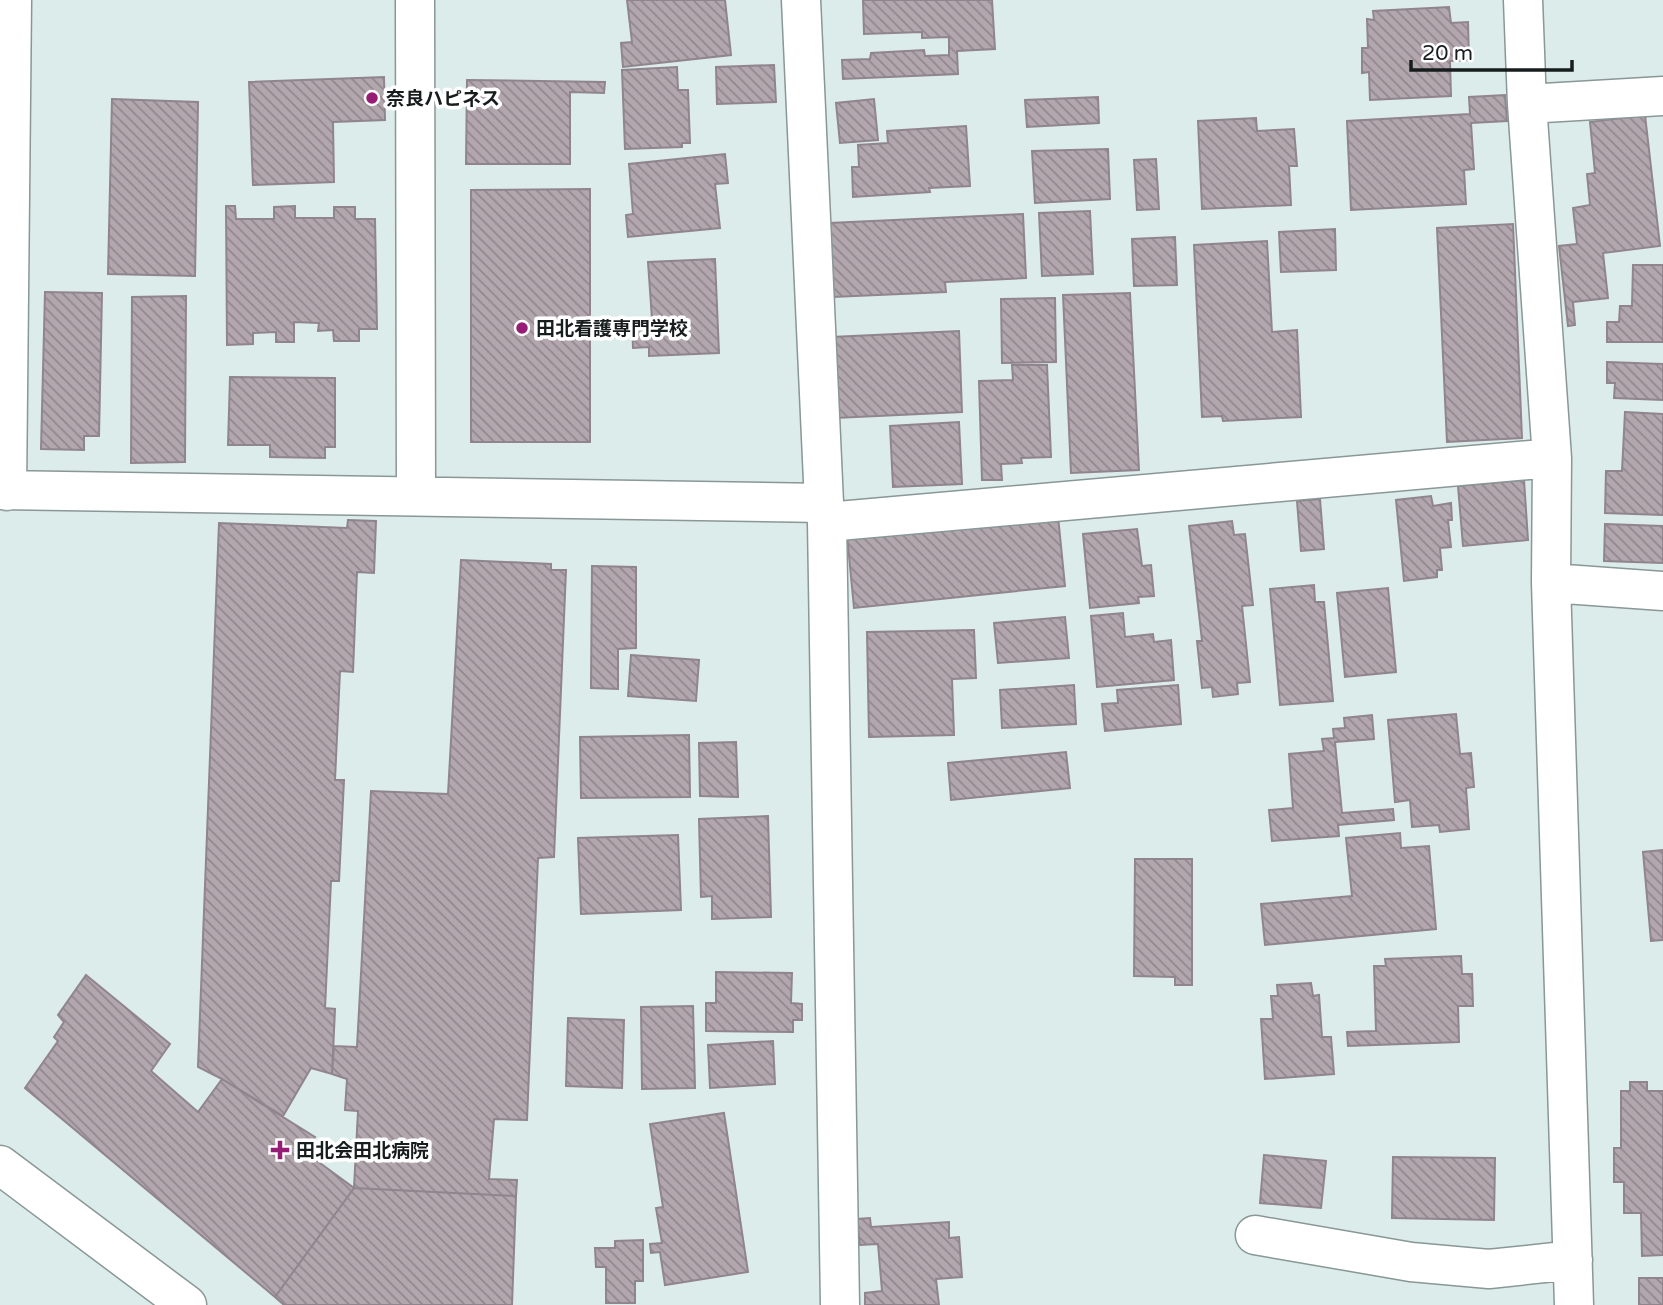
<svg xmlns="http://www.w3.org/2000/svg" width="1663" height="1305" font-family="'Varela Round','Noto Sans JP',sans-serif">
	<defs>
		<pattern id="building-back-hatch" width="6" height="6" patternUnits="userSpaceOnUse" patternTransform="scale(1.75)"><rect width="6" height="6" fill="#b3a7ae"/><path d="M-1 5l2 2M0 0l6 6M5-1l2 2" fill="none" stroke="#91878d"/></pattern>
	</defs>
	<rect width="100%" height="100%" fill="#dceceb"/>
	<path fill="url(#building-back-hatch)" stroke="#90858c" stroke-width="2" d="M627,0H725L731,55L623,67L621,43L632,42Z
		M863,0H992L995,49L957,51L958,74L843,79L842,60L870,59L871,53L924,50L925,56L949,55V37L922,38V32L864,34Z
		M1449,7L1451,23L1468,22L1469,60L1450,61L1451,96L1370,100L1369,72L1362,73V48H1368L1367,19L1374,20L1373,11Z
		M774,65L776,102L717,104L716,67Z
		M677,67L678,90H688L690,143H682V147L625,149L622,70Z
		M384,77L385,120L333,122L334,182L253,185L249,82Z
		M467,80L605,82L604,93L570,92V164H466Z
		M1505,95L1507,121L1471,123L1474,169L1464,170L1466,204L1351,210L1347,121L1470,114L1469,97Z
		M1098,97L1099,123L1027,127L1025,100Z
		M112,99L198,102L195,276L108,274Z
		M874,99L878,140L840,143L836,103Z
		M1645,115L1660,246L1603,253L1608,298L1573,302L1575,325L1568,326L1559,246L1577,244L1573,208L1590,205L1587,174L1595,173L1590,122Z
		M1256,118L1257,131L1294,129L1297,166H1289L1291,205L1202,209L1198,121Z
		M966,126L970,186L929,188L930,192L853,197L852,167H859L858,145L888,143L887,131Z
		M1108,149L1110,199L1035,203L1032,151Z
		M725,154L728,183L715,184L720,228L628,237L626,215L633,214L629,164Z
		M1156,159L1159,209L1137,210L1134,160Z
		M590,189V442H471V190Z
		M226,206H235L236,219H274V207L295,206V218H334V207H355V219H375L377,329H359V341H334L333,330L318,331L319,323L294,322V342H276V332L253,333V344L227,345Z
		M1090,211L1093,274L1042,276L1039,213Z
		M1023,214L1026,278L945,282L946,292L833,297L830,223Z
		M1513,224L1522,438L1447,442L1437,228Z
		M1335,229L1336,270L1281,272L1279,232Z
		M1175,237L1177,285L1134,286L1132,239Z
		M1267,241L1272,332L1297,330L1301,417L1223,421L1222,416L1202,417L1194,245Z
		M715,259L719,353L649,356V347L633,348L632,320L652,319L648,262Z
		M1633,265H1663V342H1607V322H1619L1620,306H1632Z
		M45,292L102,293L99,436H84V450L41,449Z
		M1130,293L1139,470L1071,473L1063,295Z
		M186,296L185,462L131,463L132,297Z
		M1055,298L1056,362L1002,363L1001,299Z
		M959,331L962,412L836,418L832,337Z
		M1607,362L1663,364V400L1614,398L1615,383H1607Z
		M1012,365H1047L1051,457L1021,458L1022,463L1001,464L1002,480H982L979,381L1013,380Z
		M230,377L335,378V447H325V458L270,457V445H228Z
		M1625,412L1663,414V515L1605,513L1606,471H1622Z
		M959,422L962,484L893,487L890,426Z
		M1524,480L1528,540L1463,546L1458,486Z
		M1431,496L1433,506L1451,503L1452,520H1448L1451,547L1440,548L1442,570H1437V577L1404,581L1396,500Z
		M1320,499L1324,549L1301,551L1297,501Z
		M1058,516L1065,586L854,608L847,535Z
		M348,520L376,521L374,573L357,572L353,672L340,671L335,780H344L339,881H331L325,1008L335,1009L332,1074L311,1068L283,1116L222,1079L198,1067L219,523L347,528Z
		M1232,521L1234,535L1245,534L1253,605L1242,606L1250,682L1237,683L1238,694L1213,697L1212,687L1202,688L1197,641H1202L1189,526Z
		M1605,524L1663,526V563L1604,561Z
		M1137,529L1142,566L1151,565L1154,596L1138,597L1139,603L1090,608L1083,534Z
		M461,560L551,564V570H566L554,857L538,858L527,1120L494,1119L489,1179L517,1180L516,1196L354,1188L358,1111L345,1110L347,1079L332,1074L334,1046L357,1047L371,791L448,794Z
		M592,566L636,567V648L618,649V689L591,688Z
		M1314,585L1315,602H1324L1333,701L1280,705L1270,589Z
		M1388,588L1396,672L1345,677L1337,593Z
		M1123,613L1125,637L1153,634L1154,642L1171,640L1174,680L1097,687L1091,616Z
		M1065,617L1069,658L998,663L994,623Z
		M974,630L976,678L952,679L954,735L869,737L867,632Z
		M631,655L699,660L696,701L628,696Z
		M1074,685L1076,724L1002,728L1000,690Z
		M1178,685L1181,724L1105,731L1102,704L1118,703L1117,690Z
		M1456,714L1460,754L1471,753L1474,787L1466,788L1469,829L1440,832L1439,825L1412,827L1410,800L1395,802L1388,720Z
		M1372,715L1374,739L1335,742L1342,813L1393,809L1394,820L1338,825L1339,836L1272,841L1269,810L1293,808L1289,754L1324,751L1322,739L1334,738L1333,729L1345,728L1344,718Z
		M689,735L690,797L581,798L580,737Z
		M736,742L738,797L700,796L699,743Z
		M1066,752L1070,788L951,800L948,763Z
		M768,816L771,917L712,919V896L701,897L699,819Z
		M1400,833L1401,848L1429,846L1436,929L1265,945L1261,904L1352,896L1346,838Z
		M678,835L681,910L581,914L578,838Z
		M1663,850V940L1651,941L1643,852Z
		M1135,859H1192V985H1175V977L1134,976Z
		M1461,956L1462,974H1472L1473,1006H1458L1459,1042L1348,1046L1347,1032L1376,1031L1374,966H1386L1385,959Z
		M716,972L792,973L791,1003L802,1004V1020H793V1032L706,1031V1003H716Z
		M86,975L170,1044L151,1071L198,1112L222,1079L315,1137L305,1152L354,1188L275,1297L25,1088L58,1041L54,1037L64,1022L58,1015Z
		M1311,983L1313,996L1319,995L1322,1037H1331L1334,1074L1265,1079L1261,1019H1273L1271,996H1278L1277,985Z
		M693,1006L695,1088L642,1089L641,1007Z
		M568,1018L624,1020L622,1088L566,1086Z
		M773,1041L775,1084L710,1088L708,1045Z
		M1630,1082H1647V1091H1663V1255L1642,1256L1641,1213H1624V1182H1614V1148H1621V1091H1630Z
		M724,1113L748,1272L665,1285L660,1252L651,1253L650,1244L662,1243L656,1208L663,1207L650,1124Z
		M1264,1155L1326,1161L1321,1208L1260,1203Z
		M1393,1157L1495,1158L1494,1220L1392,1218Z
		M354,1188L516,1196L512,1305H284L275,1297Z
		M870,1218L871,1227L949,1222V1238L959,1237L962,1277L936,1279L939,1305H865V1293L882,1291L878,1244L860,1245L857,1219Z
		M643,1240V1281H635V1303H606V1267H596L595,1248H615V1241Z
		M1639,1278H1663V1305H1639Z"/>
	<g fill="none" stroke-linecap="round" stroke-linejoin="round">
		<g stroke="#899796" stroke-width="41">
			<path id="minor" d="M415,0L416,496
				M801,0L824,503L827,522L840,1305
				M1523,0L1527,104L1552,458L1551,583L1574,1305
				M1527,104L1663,96
				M0,490L824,503
				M7,491L12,0
				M827,522L1552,458
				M1551,583L1663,591
				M0,1165L187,1305
				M1255,1235L1411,1262L1489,1269L1573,1260"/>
		</g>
		<use href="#minor" stroke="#fff" stroke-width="38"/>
	</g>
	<g fill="#961c76" stroke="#fff" stroke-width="2.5">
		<circle cx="372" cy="98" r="7"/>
		<circle cx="522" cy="328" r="7"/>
		<path d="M276.5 1139.5h7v7h7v7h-7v7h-7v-7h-7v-7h7z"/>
	</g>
	<g text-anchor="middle" stroke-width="7" stroke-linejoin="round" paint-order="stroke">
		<g font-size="19" font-weight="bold" fill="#171c1c" stroke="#fff" text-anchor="start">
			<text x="386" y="105">奈良ハピネス</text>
			<text x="536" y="335">田北看護専門学校</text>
			<text x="296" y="1157">田北会田北病院</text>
		</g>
	</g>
	<path d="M1411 60v10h161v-10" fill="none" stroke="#171c1c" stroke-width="3.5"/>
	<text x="1422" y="60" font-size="21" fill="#171c1c" stroke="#ffffff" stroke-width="5" paint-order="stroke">20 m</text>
</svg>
